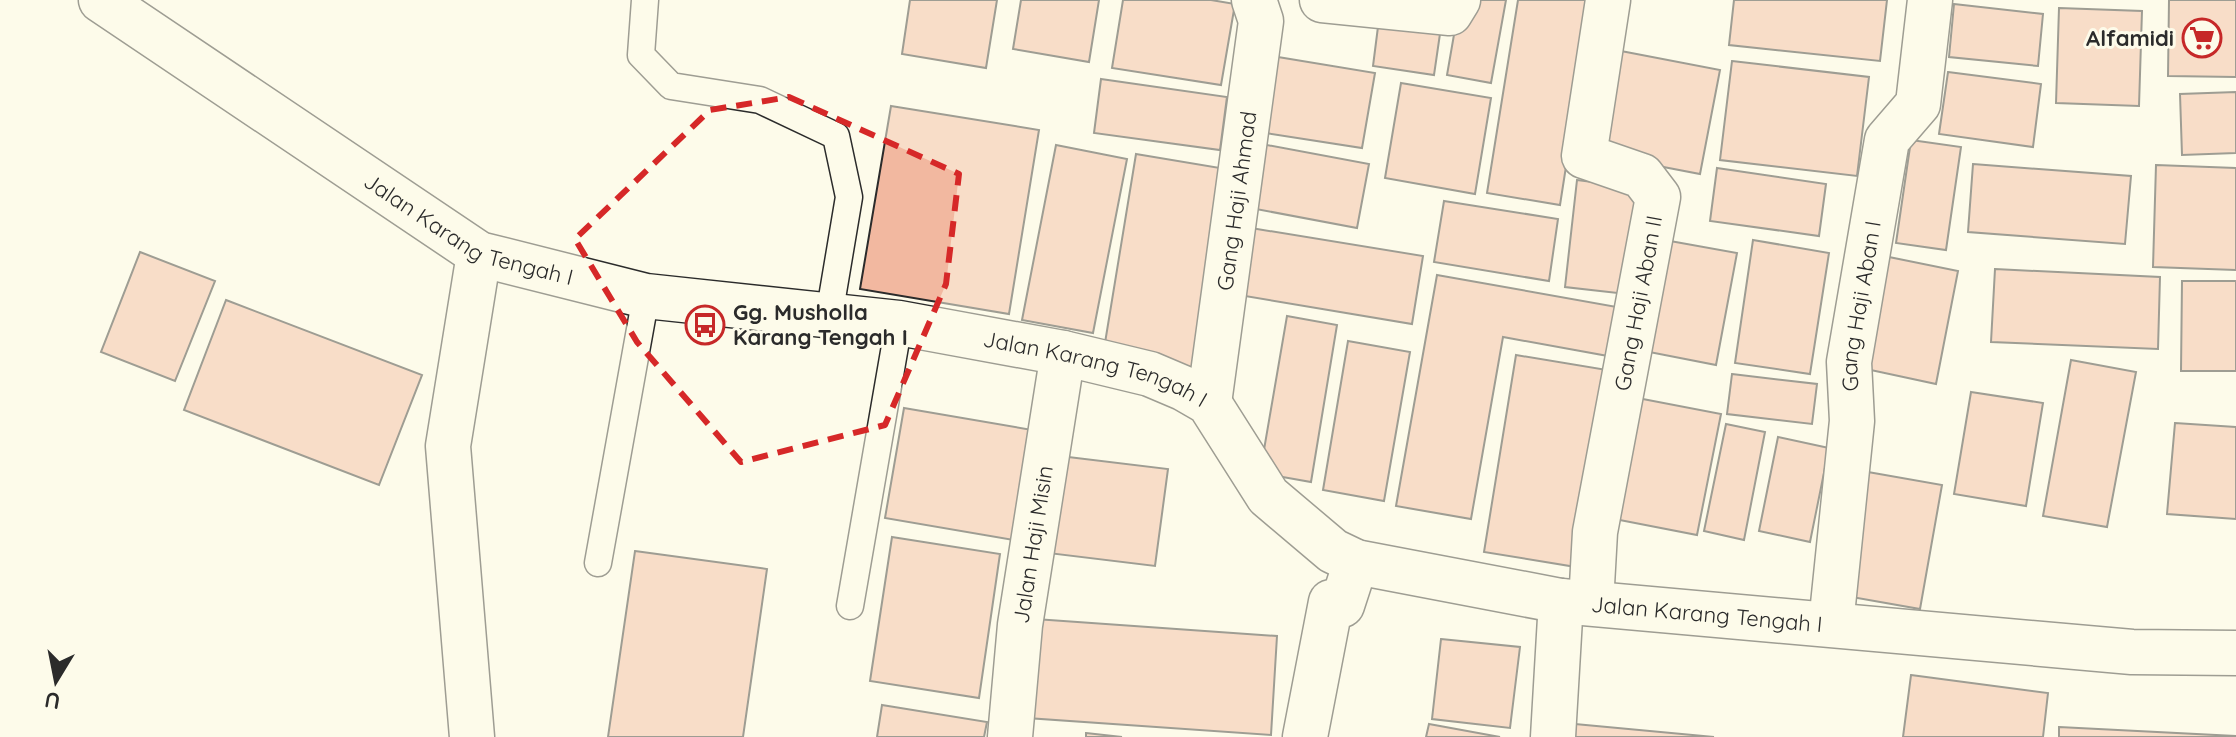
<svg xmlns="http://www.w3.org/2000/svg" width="2236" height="737" font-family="Quicksand,sans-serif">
	<rect width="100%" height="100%" fill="#fdfbea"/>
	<path fill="#f2b8a0" stroke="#2b2b2b" stroke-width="2" d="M910,0H997L986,68L902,54Z
		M1021,0H1099L1089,62L1013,49Z
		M1123,0H1211L1235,4L1221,85L1112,68Z
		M1460,0H1506L1491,83L1447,75Z
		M1518,0H1592L1560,205L1487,193Z
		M1734,0H1887L1880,61L1729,45Z
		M2169,0H2236V77L2168,76Z
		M1954,4L2043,14L2038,66L1949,57Z
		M2059,8L2142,11L2139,106L2056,103Z
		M1380,11L1442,20L1434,75L1373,66Z
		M1621,51L1720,70L1700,174L1601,155Z
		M1278,57L1375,73L1362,148L1265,133Z
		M1732,61L1869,77L1857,176L1720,160Z
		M1948,72L2041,84L2033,147L1939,134Z
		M1101,79L1227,97L1220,150L1094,133Z
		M1401,83L1491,98L1475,194L1385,178Z
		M2236,92V153L2182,155L2180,94Z
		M891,106L1039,130L1009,314L860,289Z
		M1911,140L1961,147L1946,250L1896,243Z
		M1251,142L1369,164L1357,228L1240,206Z
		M1056,145L1127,159L1093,333L1022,320Z
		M1136,154L1226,169L1192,370L1103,355Z
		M1973,164L2131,176L2125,244L1968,232Z
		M2156,165L2236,168V270L2153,267Z
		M1717,168L1826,184L1819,236L1710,221Z
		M1577,180L1647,189L1635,295L1565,287Z
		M1444,201L1558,219L1549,281L1434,262Z
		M1245,227L1423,256L1412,324L1233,294Z
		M1659,239L1737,253L1716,365L1639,350Z
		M1753,240L1829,253L1810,374L1735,363Z
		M140,252L215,281L175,381L101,352Z
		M1889,257L1958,271L1936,384L1866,369Z
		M1995,269L2160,277L2158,349L1991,342Z
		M1437,275L1628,309L1619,358L1503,337L1471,519L1396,506Z
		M2182,281H2236V371H2181Z
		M226,300L422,375L379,485L184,410Z
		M1287,316L1337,325L1311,482L1260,473Z
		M1348,341L1410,352L1384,501L1323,490Z
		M1516,355L1607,370L1576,567L1484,552Z
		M2071,360L2136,372L2107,527L2043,516Z
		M1732,374L1817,384L1812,424L1727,414Z
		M1971,392L2043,403L2026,506L1954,494Z
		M1622,395L1721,414L1697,535L1599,516Z
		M904,408L1038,431L1020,541L885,518Z
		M2175,423L2236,427V519L2167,514Z
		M1726,424L1765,432L1744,540L1704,531Z
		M1778,437L1829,448L1810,542L1759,531Z
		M1060,456L1168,469L1155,566L1048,553Z
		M1868,472L1942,485L1920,609L1846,596Z
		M892,537L1000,554L979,698L870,681Z
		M635,551L767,569L743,737H608Z
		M1035,619L1277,636L1271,735L1027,718Z
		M1441,639L1520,647L1510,728L1432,719Z
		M1911,675L2048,693L2043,737H1903Z
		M882,705L987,722L984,737H877Z
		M1429,724L1500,737H1426Z
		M1575,724L1714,737H1574Z
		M2059,727L2235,736V737H2059Z
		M1086,733L1122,737H1086Z"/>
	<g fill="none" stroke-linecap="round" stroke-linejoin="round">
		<g stroke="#2b2b2b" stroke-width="29">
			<path id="lane" d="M645,0L641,55L671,86L760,100L836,136L849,197L829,316
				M598,563L646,296
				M850,606L899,323"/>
		</g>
		<g stroke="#2b2b2b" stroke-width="47">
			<g id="street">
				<path d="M1322,0L1450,13L1458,0"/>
				<path id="s1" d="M1209,403L1261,21L1254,0"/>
				<path id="s2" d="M1591,603L1595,532L1658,197L1642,176L1584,156L1608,0"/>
				<path id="s3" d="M1831,624L1852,421L1849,362L1887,140L1918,104L1930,0"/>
				<path d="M472,737L448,446L479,254"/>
				<path id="s4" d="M1010,737L1020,625L1063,353"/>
				<path d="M1305,737L1331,602L1342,605L1356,562"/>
				<path d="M1553,737L1561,601"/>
			</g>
		</g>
		<g stroke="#2b2b2b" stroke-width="47">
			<g id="secondary">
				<path id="s5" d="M101,0L479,254L646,296L899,323L1063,353L1150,374L1183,388L1209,403L1268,496L1333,551L1356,562L1561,601L2132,652L2236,653"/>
			</g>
		</g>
		<use href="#lane" stroke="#fdfbea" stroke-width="26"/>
		<use href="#street" stroke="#fdfbea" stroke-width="44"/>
		<use href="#secondary" stroke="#fdfbea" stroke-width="44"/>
	</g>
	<path d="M0 0H2236V737H0ZM789,97L959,174L946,284L885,425L741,462L637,342L575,239L710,110Z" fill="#fdfbea" fill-opacity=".55" fill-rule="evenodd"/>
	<path fill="none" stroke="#d62828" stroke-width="6" stroke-dasharray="16 10" stroke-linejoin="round" d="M789,97L959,174L946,284L885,425L741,462L637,342L575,239L710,110Z"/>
	<defs>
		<g id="supermarket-ring" transform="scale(2)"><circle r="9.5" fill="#fdfbea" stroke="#c62828" stroke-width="1.5"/><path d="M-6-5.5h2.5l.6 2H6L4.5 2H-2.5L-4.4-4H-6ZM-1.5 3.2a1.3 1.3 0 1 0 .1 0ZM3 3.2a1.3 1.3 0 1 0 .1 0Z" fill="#c62828"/></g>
		<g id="bus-ring" transform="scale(2)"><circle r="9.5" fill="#fdfbea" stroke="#c62828" stroke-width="1.5"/><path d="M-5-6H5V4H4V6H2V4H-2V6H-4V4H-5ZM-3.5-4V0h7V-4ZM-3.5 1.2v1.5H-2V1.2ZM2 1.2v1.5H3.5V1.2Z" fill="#c62828"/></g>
	</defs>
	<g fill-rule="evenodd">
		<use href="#supermarket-ring" x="2202" y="38"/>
		<use href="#bus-ring" x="705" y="325"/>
	</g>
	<g text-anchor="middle" stroke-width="6" stroke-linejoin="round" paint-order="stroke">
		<g font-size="22" font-weight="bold" fill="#2b2b2b" stroke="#fdfbea" text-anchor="end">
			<text x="2174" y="46">Alfamidi</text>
			<text x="733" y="320" text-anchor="start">Gg. Musholla<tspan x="733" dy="25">Karang Tengah I</tspan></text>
		</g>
		<g font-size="22" fill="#2b2b2b" stroke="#fdfbea">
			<text dy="8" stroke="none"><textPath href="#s1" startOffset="204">Gang Haji Ahmad</textPath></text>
			<text dy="8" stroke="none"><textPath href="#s5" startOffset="436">Jalan Karang Tengah I</textPath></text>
			<text dy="8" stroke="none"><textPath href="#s2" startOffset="304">Gang Haji Aban II</textPath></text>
			<text dy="8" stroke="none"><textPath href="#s3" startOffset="320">Gang Haji Aban I</textPath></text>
			<text dy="8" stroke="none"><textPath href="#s5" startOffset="1084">Jalan Karang Tengah I</textPath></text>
			<text dy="8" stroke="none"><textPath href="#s4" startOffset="194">Jalan Haji Misin</textPath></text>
			<text dy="8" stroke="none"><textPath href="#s5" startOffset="1780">Jalan Karang Tengah I</textPath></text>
		</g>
	</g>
	<g transform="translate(56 681) rotate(190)" stroke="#fdfbea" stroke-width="6" paint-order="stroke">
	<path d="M0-6L14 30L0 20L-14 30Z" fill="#2b2b2b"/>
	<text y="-12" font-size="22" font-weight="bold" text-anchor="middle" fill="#2b2b2b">U</text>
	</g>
</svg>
